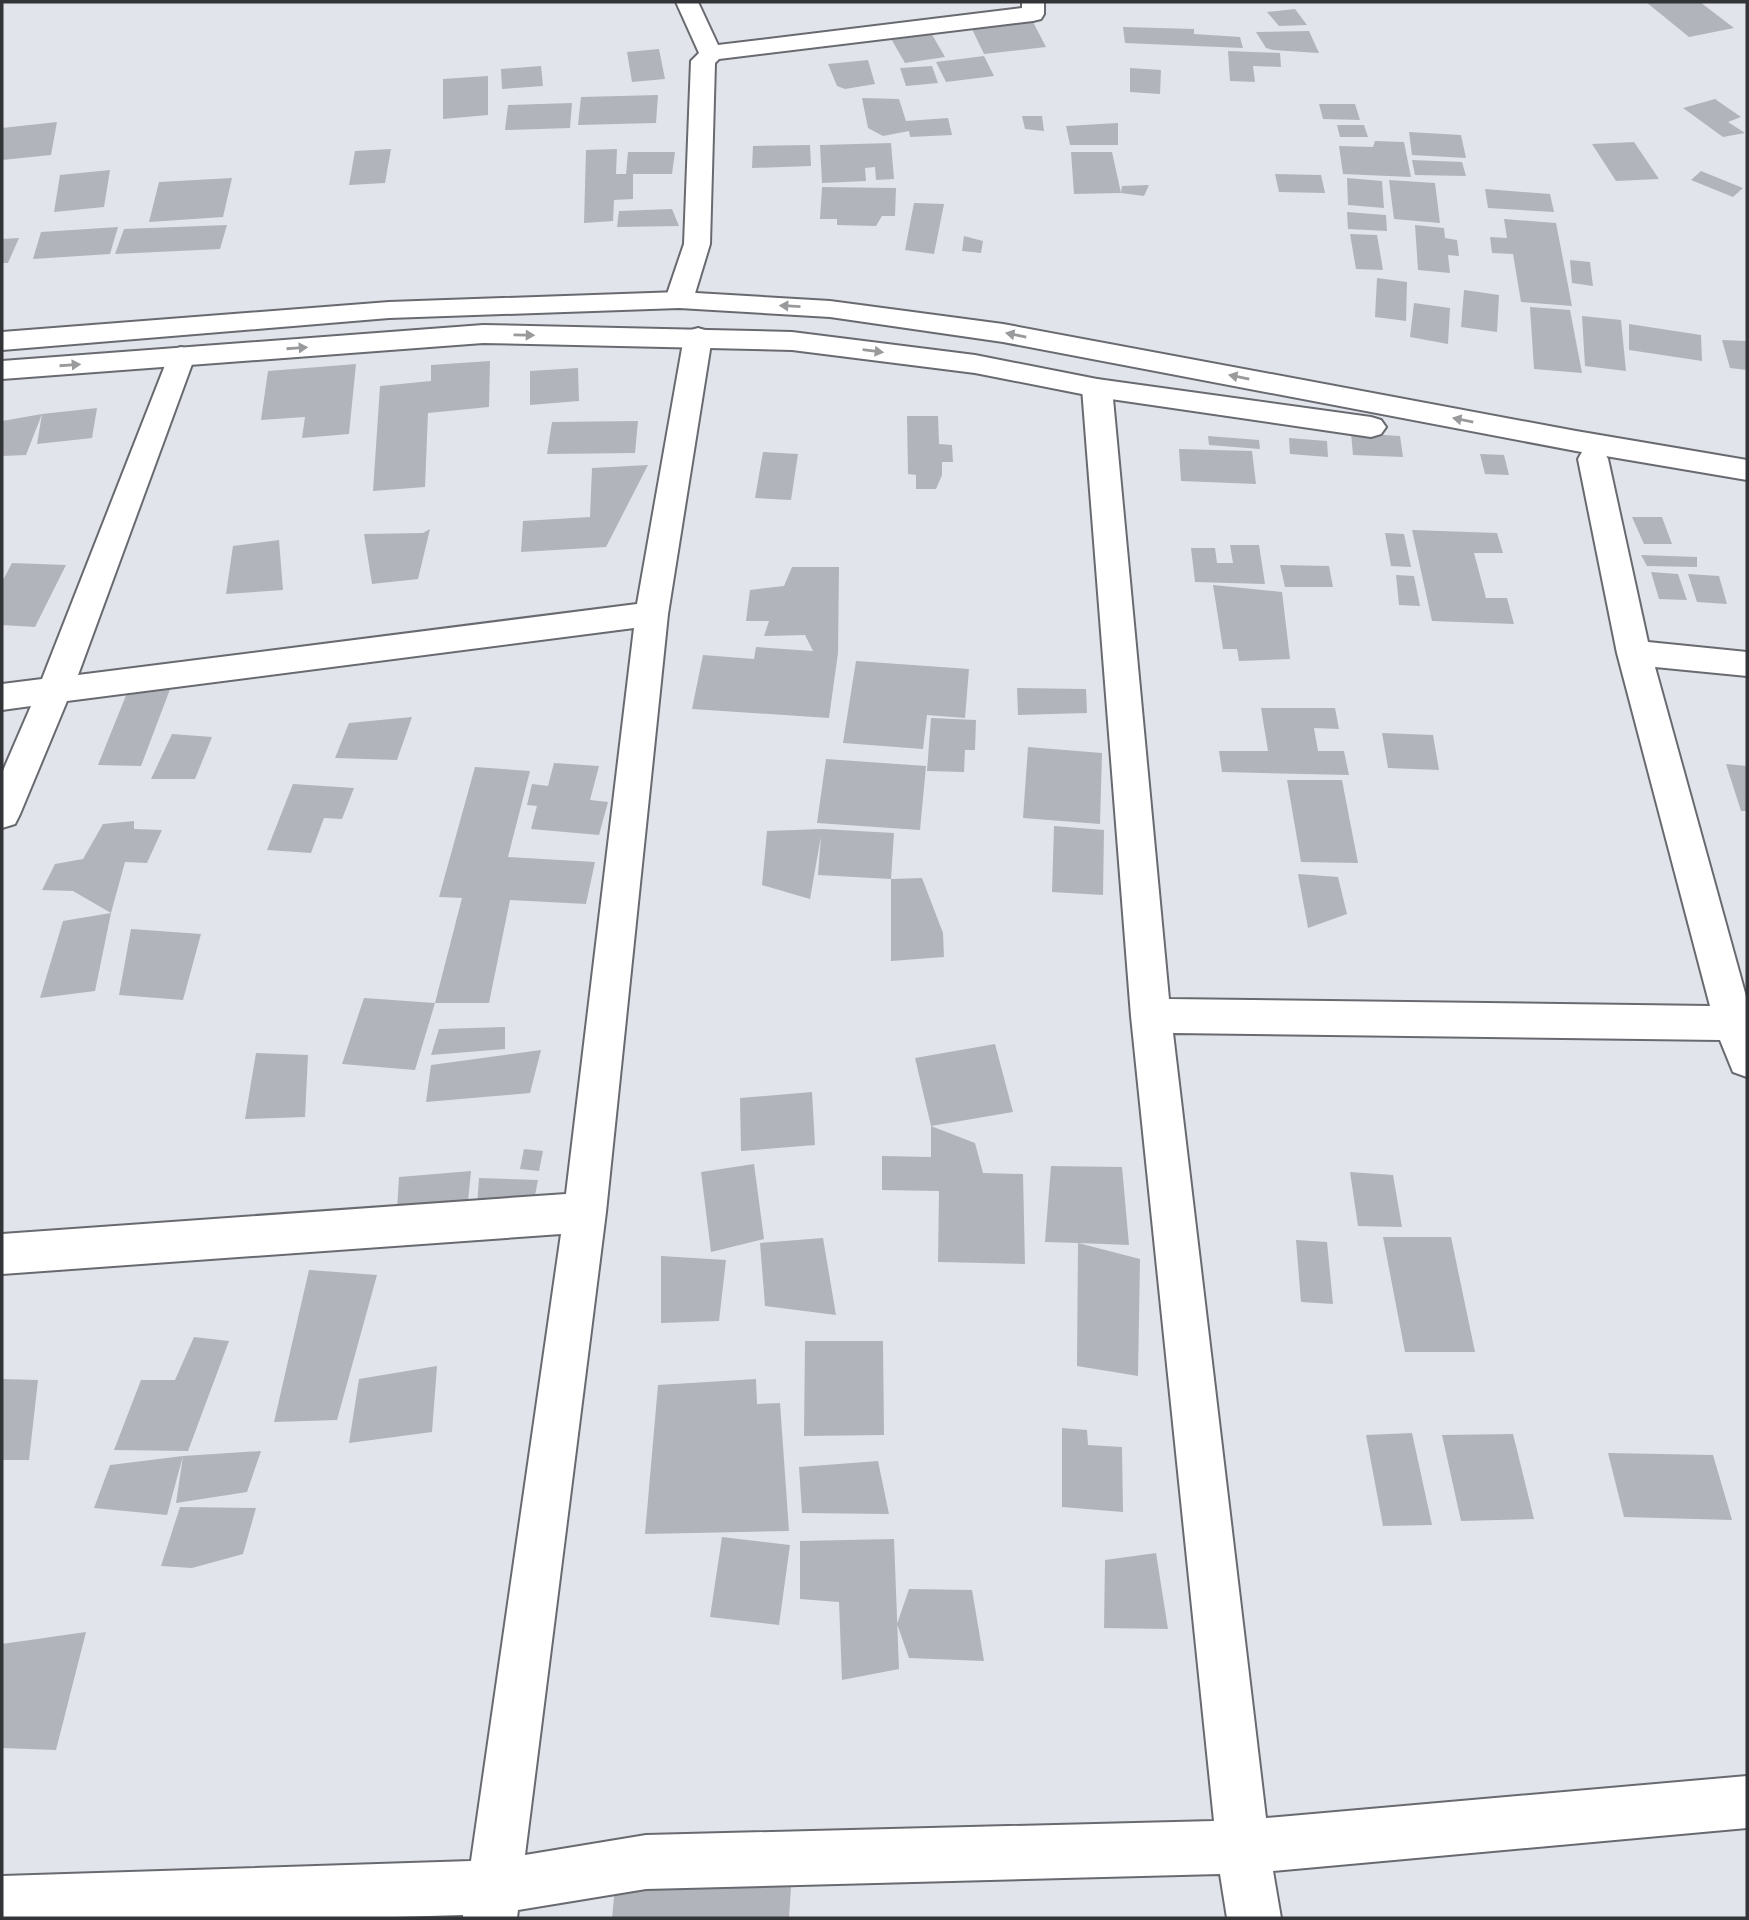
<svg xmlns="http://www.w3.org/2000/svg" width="1749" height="1920" font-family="Helvetica,sans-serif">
	<rect width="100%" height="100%" fill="#e2e4ec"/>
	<path fill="#b2b4bc" d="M1646,2H1700L1734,28L1689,37Z
		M1295,9L1307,25L1279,26L1267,12Z
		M1032,20L1046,47L984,54L971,27Z
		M1123,27L1194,29V34L1240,37L1243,48L1125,43Z
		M930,31L945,57L905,63L890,37Z
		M1309,31L1319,53L1273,50L1266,48L1256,32Z
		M659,49L665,79L632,82L627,52Z
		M1228,51L1280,53L1281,67L1253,66L1255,82L1230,81Z
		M984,56L994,76L946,82L936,62Z
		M868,60L875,84L845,89L837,86L828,64Z
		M541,66L543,86L502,89L501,69Z
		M932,66L938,83L906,86L900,68Z
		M1130,68L1161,70L1160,94L1130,92Z
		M488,76V115L443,119V79Z
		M658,95L656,123L578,125L581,97Z
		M862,98L899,99L906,121L948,118L952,135L910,137L909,131L883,136L868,128Z
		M1715,99L1741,117L1728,122L1745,133L1723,137L1683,108Z
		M572,103L570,128L505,130L508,105Z
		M1319,104H1355L1360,120L1323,119Z
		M1022,116H1042L1044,131L1025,129Z
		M57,122L51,155L2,160V128Z
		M1118,123V145H1070L1066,126Z
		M1337,125H1364L1368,137H1340Z
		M1409,132L1461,135L1466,158L1412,155Z
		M1375,141L1404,142L1411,177L1343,174L1339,146L1373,147Z
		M1634,142L1659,179L1616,181L1592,144Z
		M891,143L894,179L876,180L875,167L865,168L866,181L822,183L820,145Z
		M810,145L811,166L752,168L753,146Z
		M391,149L385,183L349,185L355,151Z
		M617,149L616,174H626L628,152H675L672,174H633V199L614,200L613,221L584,223L586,150Z
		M1071,152H1112L1121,193L1074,194Z
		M1412,160L1462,162L1466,176L1415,175Z
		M110,170L104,207L54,212L60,175Z
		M1701,171L1743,188L1733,197L1691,180Z
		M1275,174L1321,175L1325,193L1279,192Z
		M232,178L223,217L149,222L159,182Z
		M1347,178L1382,181L1384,208L1348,205Z
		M1389,180L1435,183L1440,223L1394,219Z
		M1149,185L1144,196L1121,193L1122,186Z
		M822,187L896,188L895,216H882L876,226L837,225V219H820Z
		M1485,189L1550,194L1554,212L1488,208Z
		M914,203L944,204L934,254L905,250Z
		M672,209L679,226L617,227L619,211Z
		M1347,212L1386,215L1387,231L1348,229Z
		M1504,219L1556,223L1572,306L1521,302L1513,254L1492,253L1490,237L1507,238Z
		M227,225L220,249L115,254L124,229Z
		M1415,225L1444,228L1445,238L1457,240L1459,256L1448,255L1450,273L1418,270Z
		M118,227L110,254L33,259L41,232Z
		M1350,234L1377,235L1383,270L1356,269Z
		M964,236L983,241L981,253L962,251Z
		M19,238L8,263H2V239Z
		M1570,260L1590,262L1593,286L1572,283Z
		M1377,278L1407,282L1406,321L1375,317Z
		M1464,290L1499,295L1497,332L1461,327Z
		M1414,303L1450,308L1448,344L1410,337Z
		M1530,307L1570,310L1582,373L1534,369Z
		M1582,316L1621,320L1626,371L1585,366Z
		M1629,324L1701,335L1702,361L1629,350Z
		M1722,340L1747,341V370L1730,368Z
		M490,361L489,407L428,413L425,487L373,491L380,386L431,381V365Z
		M356,364L349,434L302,438L305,417L261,420L268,371Z
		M578,368L579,401L530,405V371Z
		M97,408L92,438L37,444L42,414L26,455L2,456V421L42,414Z
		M907,416H938L939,444L952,445L953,462H942V475L936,489H916V475L908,474Z
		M638,421L635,453L547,454L552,422Z
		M1351,433L1400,436L1403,457L1353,455Z
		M1208,436L1259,440L1260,449L1209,445Z
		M1289,438L1327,441L1328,457L1290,454Z
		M1179,449L1252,451L1256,484L1181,481Z
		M763,452L798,454L791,500L755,498Z
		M1480,454L1504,455L1509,475L1485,474Z
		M648,465L606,547L521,552L523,521L590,517L592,468Z
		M1632,517H1662L1672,544H1644Z
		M430,529L418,579L372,584L364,534L423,533Z
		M1412,530L1497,533L1503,553H1474L1486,598H1507L1514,624L1432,621Z
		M1385,533L1404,534L1411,567L1391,566Z
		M279,540L283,590L226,594L233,546Z
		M1230,545H1259L1265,584L1195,582L1191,548H1215L1217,563H1233Z
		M1641,555L1697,557V567L1647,566Z
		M12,563L66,565L35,627L2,625V582Z
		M1280,565L1329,566L1333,587H1285Z
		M792,567H839L838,653L829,718L692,709L703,655L754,659L756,647L813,651L805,635L764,636L769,621H746L750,590L784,586Z
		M1651,572L1678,574L1687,600L1659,599Z
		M1688,574L1719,576L1727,604L1697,602Z
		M1396,575L1414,576L1420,606L1399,605Z
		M1213,585L1282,592L1290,659L1239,661L1237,649H1223Z
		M856,661L969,669L965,718L927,715L923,749L843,743Z
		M131,683L172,684L141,766L98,765Z
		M1017,688L1086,689L1087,713L1018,715Z
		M1261,708H1335L1339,729L1314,728L1318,751H1344L1349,775L1222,772L1219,751H1268Z
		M412,717L397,760L335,758L349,723Z
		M931,718L976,720L975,750H965L964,772L927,771Z
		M1382,733L1433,735L1439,770L1388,768Z
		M172,734L212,737L195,779H151Z
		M1028,747L1102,753L1100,824L1023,818Z
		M826,759L926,766L920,830L817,823Z
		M554,763L599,766L590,800L608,802L599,835L531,829L537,806L527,805L532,784L548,786Z
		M1726,764L1747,766V811H1741Z
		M475,767L530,771L508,857L595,862L586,904L510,900L489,1003H435L462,898L439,897Z
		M1287,780H1342L1358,863L1301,862Z
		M293,784L354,788L342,819L324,818L311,853L267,850Z
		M134,821V829L162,830L147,863L125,862L111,913L73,891L42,890L55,864L83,859L103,824Z
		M1054,826L1104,830L1103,895L1052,892Z
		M822,829L894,833L891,879L922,878L943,933L944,957L891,961V879L818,875L821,836L810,899L762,885L767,831Z
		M1298,874L1338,877L1347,914L1308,928Z
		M111,913L95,991L40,998L63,921Z
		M131,929L201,934L183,1000L119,995Z
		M364,998L435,1003L415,1070L342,1064Z
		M505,1027V1049L431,1055L439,1029Z
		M995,1044L1013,1112L931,1126L975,1143L983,1173L1023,1174L1025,1264L938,1262L939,1191L882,1190V1156L931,1157V1126L915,1058Z
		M541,1050L530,1093L426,1102L431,1065Z
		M256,1053L308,1055L305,1117L245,1119Z
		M812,1092L815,1145L741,1151L740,1098Z
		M524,1149L543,1151L539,1171L520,1169Z
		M754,1164L764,1239L711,1252L701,1172Z
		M1051,1166L1122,1167L1129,1245L1078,1243L1140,1259L1138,1376L1077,1366L1078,1243L1045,1242Z
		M471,1171L466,1221L396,1226L399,1177Z
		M1350,1172L1393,1175L1402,1227L1358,1226Z
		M479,1178L538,1180L531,1216L476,1220Z
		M1383,1237H1451L1475,1352H1405Z
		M823,1238L836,1315L765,1306L760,1243Z
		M1296,1240L1327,1242L1333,1304L1301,1302Z
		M661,1256L726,1260L719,1321L661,1323Z
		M309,1270L377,1275L337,1420L274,1422Z
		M194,1337L229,1341L188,1451L114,1450L141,1380H175Z
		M805,1341H883L884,1435L804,1436Z
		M437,1366L432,1432L349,1443L359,1379Z
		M2,1379L38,1380L29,1460H2Z
		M756,1379L757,1404L780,1403L789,1531L645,1534L658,1385Z
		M1062,1428L1087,1430L1088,1445L1122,1447L1123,1512L1062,1507Z
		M1412,1433L1432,1525L1383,1526L1366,1435Z
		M1513,1434L1534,1519L1461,1521L1442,1435Z
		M261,1451L247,1492L176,1503L183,1456Z
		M1608,1453L1713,1455L1732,1520L1624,1517Z
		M183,1456L167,1515L94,1508L110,1465Z
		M878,1461L889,1514L802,1513L799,1467Z
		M180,1507L256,1508L243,1554L192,1568L161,1566Z
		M722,1537L790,1545L779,1625L710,1617Z
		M894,1539L899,1669L842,1680L839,1602L800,1599V1541Z
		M1156,1553L1168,1629L1104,1628L1105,1560Z
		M909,1589L972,1590L984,1661L909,1658L897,1624Z
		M86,1632L56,1750L2,1748V1644Z
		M616,1878L791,1887L789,1918H612Z"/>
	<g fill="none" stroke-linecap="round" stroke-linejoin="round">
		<g stroke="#686a70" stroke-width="4">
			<path id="street" d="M676,2H698L718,45L1022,8V2H1044V14L1041,19L1033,21L719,59L715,63L710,244L693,300L689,306L679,308L669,306L665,300L684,244L691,61L699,53Z
				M698,328L708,331L712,337L668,614L606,1212L525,1855L646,1835L1214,1821L1131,1016L1082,388L1087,382L1097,379L1107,382L1112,388L1169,999L1710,1006L1617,653L1578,459L1582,452L1593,449L1604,452L1608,459L1648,642L1747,652V676L1655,667L1747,1000V1077L1733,1072L1720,1040L1173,1033L1266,1818L1747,1776V1828L1273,1871L1281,1918H1227L1220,1874L646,1889L518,1910L517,1918H463V1915L361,1918H2V1876L471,1861L561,1234L2,1274V1234L566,1194L634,628L67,701L20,814L15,824L2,828V773L31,706L2,710V684L42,679L171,350L181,347L191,350L195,356L78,675L637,604L684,337L688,331Z"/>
		</g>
		<g stroke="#686a70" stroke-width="4">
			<path id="secondary" d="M679,292L830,301L1003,324L1576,431L1747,460V480L1576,451L1003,342L830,317L679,308L389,318L2,350V332L389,302Z
				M483,325L792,332L975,355L1097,379L1371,417L1381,420L1386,427L1381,434L1371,437L1097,397L975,373L792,350L483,343L2,379V361Z"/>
		</g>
		<use href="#street" fill="#fff" fill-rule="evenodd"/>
		<use href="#secondary" fill="#fff" fill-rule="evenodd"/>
	</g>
	<defs><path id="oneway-solid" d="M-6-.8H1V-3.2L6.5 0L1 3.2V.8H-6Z" transform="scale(1.75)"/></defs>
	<g fill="#999a9b">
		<use href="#oneway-solid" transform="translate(790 306) rotate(-177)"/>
		<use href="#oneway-solid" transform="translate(524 335) rotate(1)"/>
		<use href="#oneway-solid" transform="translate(1016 335) rotate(-169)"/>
		<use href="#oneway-solid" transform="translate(297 348) rotate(-4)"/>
		<use href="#oneway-solid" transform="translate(873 351) rotate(7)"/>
		<use href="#oneway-solid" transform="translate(70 365) rotate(-4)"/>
		<use href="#oneway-solid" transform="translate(1239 377) rotate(-169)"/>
		<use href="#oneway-solid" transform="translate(1463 420) rotate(-169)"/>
	</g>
	<rect width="1749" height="1920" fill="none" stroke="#333437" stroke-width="7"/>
</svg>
